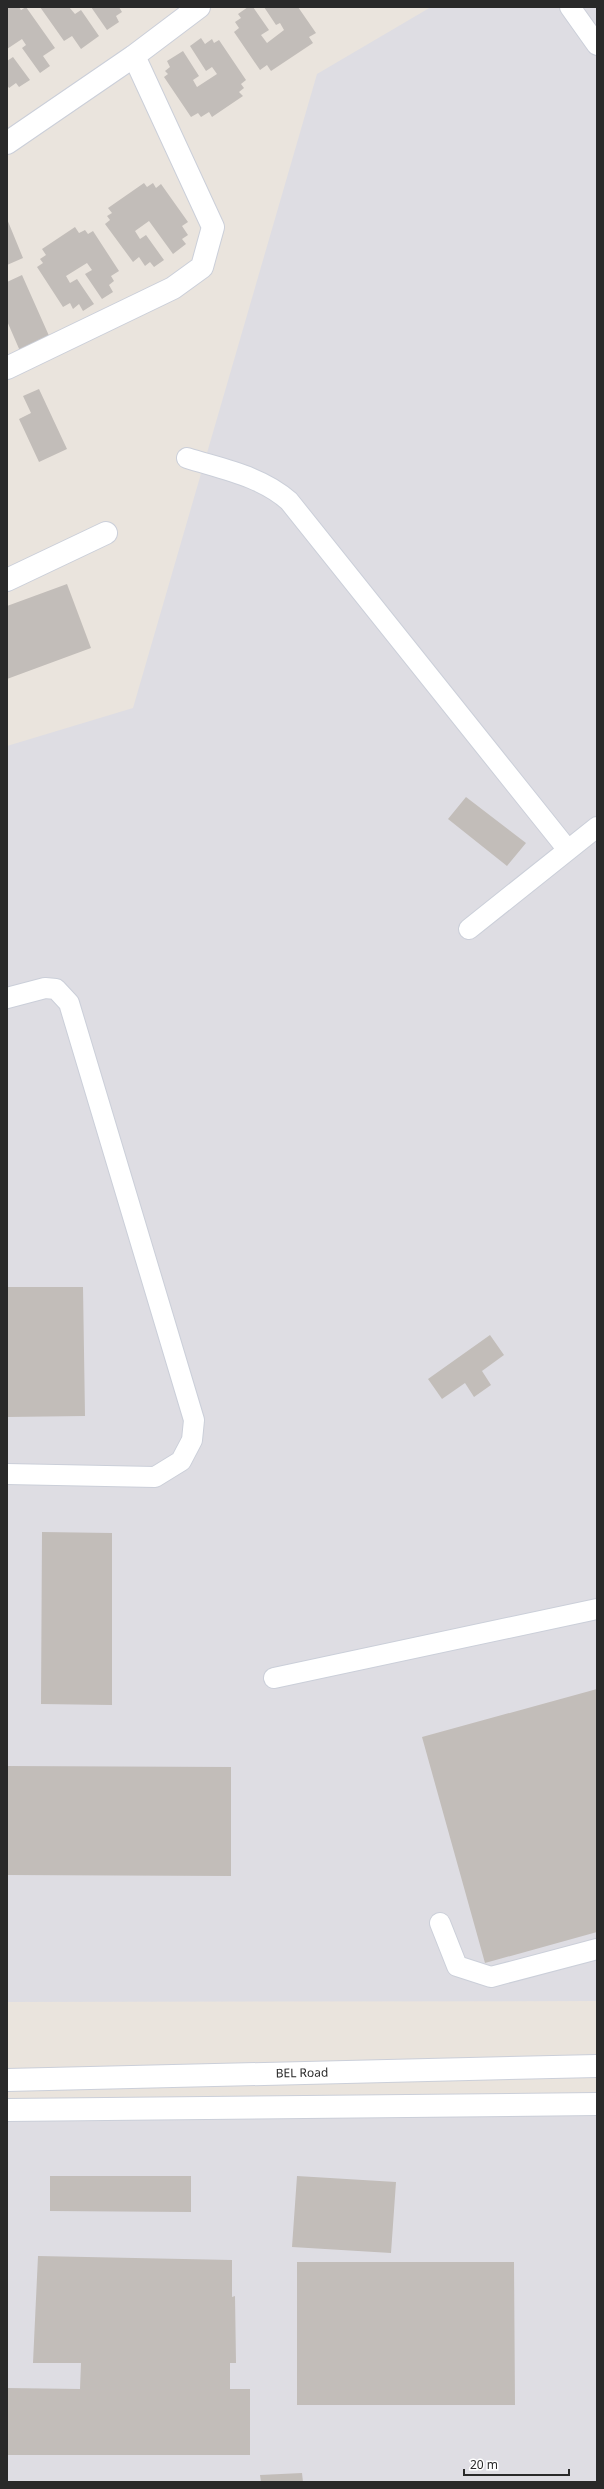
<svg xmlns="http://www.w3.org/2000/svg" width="604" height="2489" font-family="'Noto Sans',sans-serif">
	<rect width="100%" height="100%" fill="#eae4dd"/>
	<path fill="#dedde3" d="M431,7H597V2001L7,2002V746L133,708L317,74Z
		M597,2111V2482H7V2114Z"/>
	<path fill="#c2bdb9" d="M7,7H19L21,10L26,7L55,48L43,56L50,66L40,73L22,48L26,45L22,39L7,49Z
		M40,7H69L75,14L81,10L99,36L81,49L72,36L64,41Z
		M91,7H119L122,12L116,16L119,22L107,30Z
		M248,7H253L269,30L261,35L267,43L284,30L280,23L276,25L264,7H298L316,33L309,37L313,43L271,71L267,65L260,70L234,32L239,28L235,22L241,18L238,14Z
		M201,38L205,44L212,39L214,43L219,40L246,80L241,84L244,88L239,92L243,96L212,117L209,112L201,117L198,113L191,117L164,77L168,74L165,71L170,67L167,61L183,51L199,76L193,80L197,87L217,74L212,67L206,71L190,46Z
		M13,57L30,80L19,87L16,83L9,88L7,85V61Z
		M144,183L147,187L153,183L156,188L161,184L188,222L182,226L188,235L182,239L186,244L173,254L149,221L135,231L140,239L146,235L164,260L154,267L150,262L145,266L139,257L133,262L105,224L110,220L107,216L112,213L108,208Z
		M7,219L23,258L7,265Z
		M75,227L79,233L85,230L88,234L93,231L119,271L111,276L114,281L109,285L113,292L102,299L85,274L92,270L87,263L66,276L70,283L77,279L94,304L83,311L79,304L73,309L70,303L63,307L37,267L43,263L40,259L46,255L42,249Z
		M22,275L50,338L20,351L7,321V282Z
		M39,389L67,449L39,462L19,419L31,413L23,396Z
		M67,584L91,648L7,679V606Z
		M466,797L526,843L507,866L448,819Z
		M7,1287H83L85,1416L7,1417Z
		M490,1335L504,1355L482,1371L491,1385L474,1397L465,1383L442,1399L428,1379Z
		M42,1532L112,1533V1705L41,1704Z
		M597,1689V1932L485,1963L422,1737Z
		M7,1766L231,1767V1876L7,1875Z
		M50,2176H191V2212L50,2211Z
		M297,2176L396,2182L391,2253L292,2247Z
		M38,2256L232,2260V2297L235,2296L236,2363H230V2389H250V2455H7V2388L80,2389L81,2363H33Z
		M297,2262H514L515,2405H297Z
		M302,2473L303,2482H261L260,2475Z"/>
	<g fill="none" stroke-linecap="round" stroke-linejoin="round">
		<g stroke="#cbcfd9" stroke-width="22">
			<path id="service" d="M570,7L597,45
				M187,458C222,469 261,476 289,501L568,850
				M469,929L597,827
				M7,998L45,988L56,989L69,1003L194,1420L192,1440L181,1461L155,1477L7,1474
				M274,1678L597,1609
				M440,1923L457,1966L491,1977L597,1949"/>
		</g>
		<g stroke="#cbcfd9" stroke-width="24">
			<path id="minor" d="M7,143L134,56L199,7
				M7,368L173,288L202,267L213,227L134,56
				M7,580L106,533"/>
		</g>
		<g stroke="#cbcfd9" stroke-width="24">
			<path id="tertiary" d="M7,2080L597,2066
				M7,2110L597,2104"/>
		</g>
		<use href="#service" stroke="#fff" stroke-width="20"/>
		<use href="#minor" stroke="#fff" stroke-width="22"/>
		<use href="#tertiary" stroke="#fff" stroke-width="22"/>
	</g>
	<g text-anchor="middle" stroke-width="3" stroke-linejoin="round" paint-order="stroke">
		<g font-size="12" fill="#292929" stroke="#fff">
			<text transform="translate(302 2073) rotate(-1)" y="4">BEL Road</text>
		</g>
	</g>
	<rect width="604" height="2489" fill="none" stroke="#292929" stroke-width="16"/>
	<path d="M464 2469v6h105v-6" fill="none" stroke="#292929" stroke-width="2"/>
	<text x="470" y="2469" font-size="12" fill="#292929" stroke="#ffffff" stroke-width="3" paint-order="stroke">20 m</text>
</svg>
